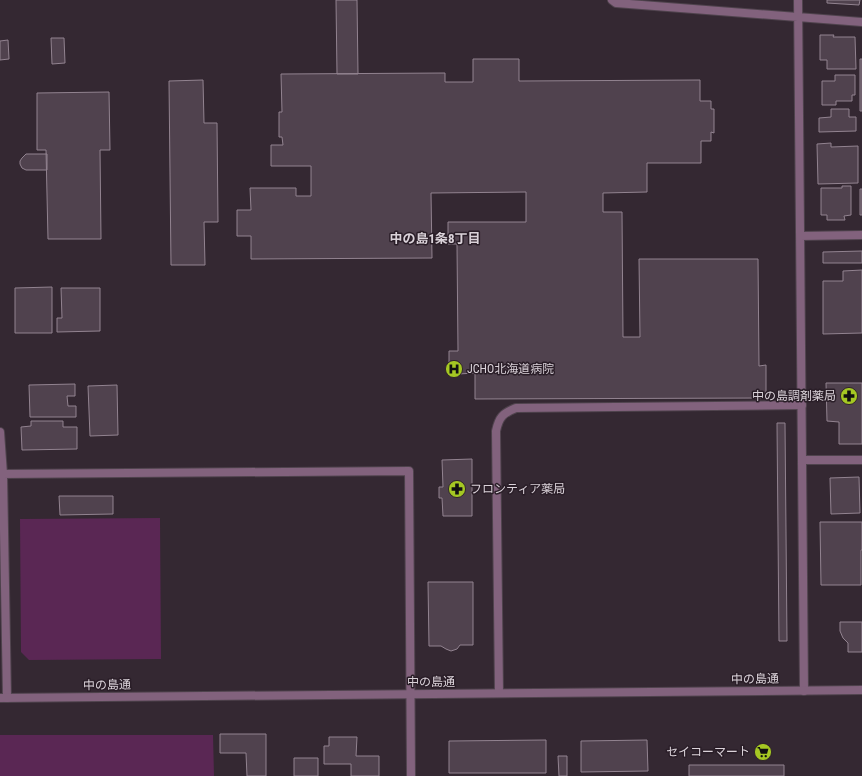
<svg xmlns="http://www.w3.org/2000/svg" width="862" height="776" font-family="'Roboto Condensed','Noto Sans JP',sans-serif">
	<rect width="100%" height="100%" fill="#342832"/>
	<path fill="#5a2754" d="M160,518L161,659L29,660L21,652L20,519Z
		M0,735H213L214,776H0Z"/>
	<path fill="#50424e" stroke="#928390" d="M336,0H357L358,74H337Z
		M827,0H860L859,5L827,3Z
		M820,35H834L833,37H855L856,69H827V60H820Z
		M51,38H64L65,63L52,64Z
		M8,40L9,59L0,60V41Z
		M473,59H519V81L700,80V101H711V109H714V133L711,132V141H701V163H647V192L603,193V212H622L623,337H640L639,259H758L759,366L766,365V398L475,399V373L458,374V371H449V351H458L457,244H448V222H526V192L431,193L432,258L251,259V236H237V210H251L250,188H296V196H311V166H271V145H283L282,137H279V112H282L281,74L445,73V82H473Z
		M860,59H862V111H860Z
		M835,75H855V95H852V101H836V105H822V81H835Z
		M203,80L204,123H217L218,222H204L205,265H171L169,81Z
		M109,92L110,150H100L101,239H48L46,150H37V93Z
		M831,109H849V117H856V131L819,132V118L831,117Z
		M831,143V147L858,146V183L818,184L817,144Z
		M26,154H47V170H26L22,168L20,164V161L22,158Z
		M842,186H851V215L844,216L845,220H827V215H821V188H842Z
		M860,189H862V215H860Z
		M862,251V263H823V252Z
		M862,270V333L823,334V281H843V271Z
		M52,287V333H15V288Z
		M61,288H100V331L57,332V318H62Z
		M826,383H862V444H839V422L827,421Z
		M75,384V396H67L68,406H76V417H30L29,385Z
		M117,385L118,435L90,436L88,386Z
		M31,421H63V427H77V449L22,450L21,427L31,426Z
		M777,423H785L787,641H779Z
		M472,459V516H443L442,498H439V487H443L442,460Z
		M859,477L860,513L831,514L830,478Z
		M59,496H113V514L60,515Z
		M820,522H862V550H861V585H821Z
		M428,582H473V645H460L457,649L451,651L446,649L441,646H429Z
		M840,622H862V652H848V643L843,638L840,631Z
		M220,734H266V776H247L246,753H220Z
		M329,737H357L356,756H379V776H351V764H324V746H329Z
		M546,740V773H449V741Z
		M647,740L648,771L581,772V741Z
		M558,756H567V776H559Z
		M294,758H318V776H294Z
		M689,765H784V776H689Z"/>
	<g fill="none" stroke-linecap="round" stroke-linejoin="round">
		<g stroke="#4f434d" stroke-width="10">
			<path id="service" d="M499,693L496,431C499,417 503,413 516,408L802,405"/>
		</g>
		<g stroke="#4f434d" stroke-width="10">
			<path id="minor" d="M612,0L616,3L862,22
				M798,0L804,691
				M800,236L862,235
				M0,432L3,474L7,698
				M803,460H862
				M0,474L409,471L411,776"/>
		</g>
		<g stroke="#4f434d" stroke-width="10">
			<path id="tertiary" d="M0,698L862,690"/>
		</g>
		<use href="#service" stroke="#82627d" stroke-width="8"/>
		<use href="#minor" stroke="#82627d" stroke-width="8"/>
		<use href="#tertiary" stroke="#82627d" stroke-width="8"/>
	</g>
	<defs>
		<g id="hospital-disc" transform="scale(0.9)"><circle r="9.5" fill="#a5c823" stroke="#2a1e28"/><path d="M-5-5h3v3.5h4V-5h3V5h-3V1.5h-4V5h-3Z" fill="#111"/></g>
		<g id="pharmacy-disc" transform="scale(0.9)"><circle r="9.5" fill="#a5c823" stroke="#2a1e28"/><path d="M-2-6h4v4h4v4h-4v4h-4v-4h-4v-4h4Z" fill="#111"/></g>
		<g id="supermarket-disc" transform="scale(0.9)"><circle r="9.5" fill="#a5c823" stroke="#2a1e28"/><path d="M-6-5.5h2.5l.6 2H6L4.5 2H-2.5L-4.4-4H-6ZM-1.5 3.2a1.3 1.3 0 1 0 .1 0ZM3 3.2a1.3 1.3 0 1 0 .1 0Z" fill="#111"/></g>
	</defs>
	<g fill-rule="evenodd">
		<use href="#hospital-disc" x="454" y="369"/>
		<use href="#pharmacy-disc" x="849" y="396"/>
		<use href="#pharmacy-disc" x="457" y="489"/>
		<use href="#supermarket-disc" x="763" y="752"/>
	</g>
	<g text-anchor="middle" stroke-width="3" stroke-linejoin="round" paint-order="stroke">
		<g font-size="12" fill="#dad2d9" stroke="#2a1e28" text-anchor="start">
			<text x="467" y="373">JCHO北海道病院</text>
			<text x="836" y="400" text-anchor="end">中の島調剤薬局</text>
			<text x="470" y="493">フロンティア薬局</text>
			<text x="750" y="756" text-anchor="end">セイコーマート</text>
		</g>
		<g font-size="12" fill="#dad2d9" stroke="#2a1e28">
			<text transform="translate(755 679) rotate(-1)" y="4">中の島通</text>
			<text x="431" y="686">中の島通</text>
			<text transform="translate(107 685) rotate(-1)" y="4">中の島通</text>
		</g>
		<g font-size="13" font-weight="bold" fill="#dad2d9" stroke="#2a1e28">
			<text x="435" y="243">中の島1条8丁目</text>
		</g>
	</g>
</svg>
